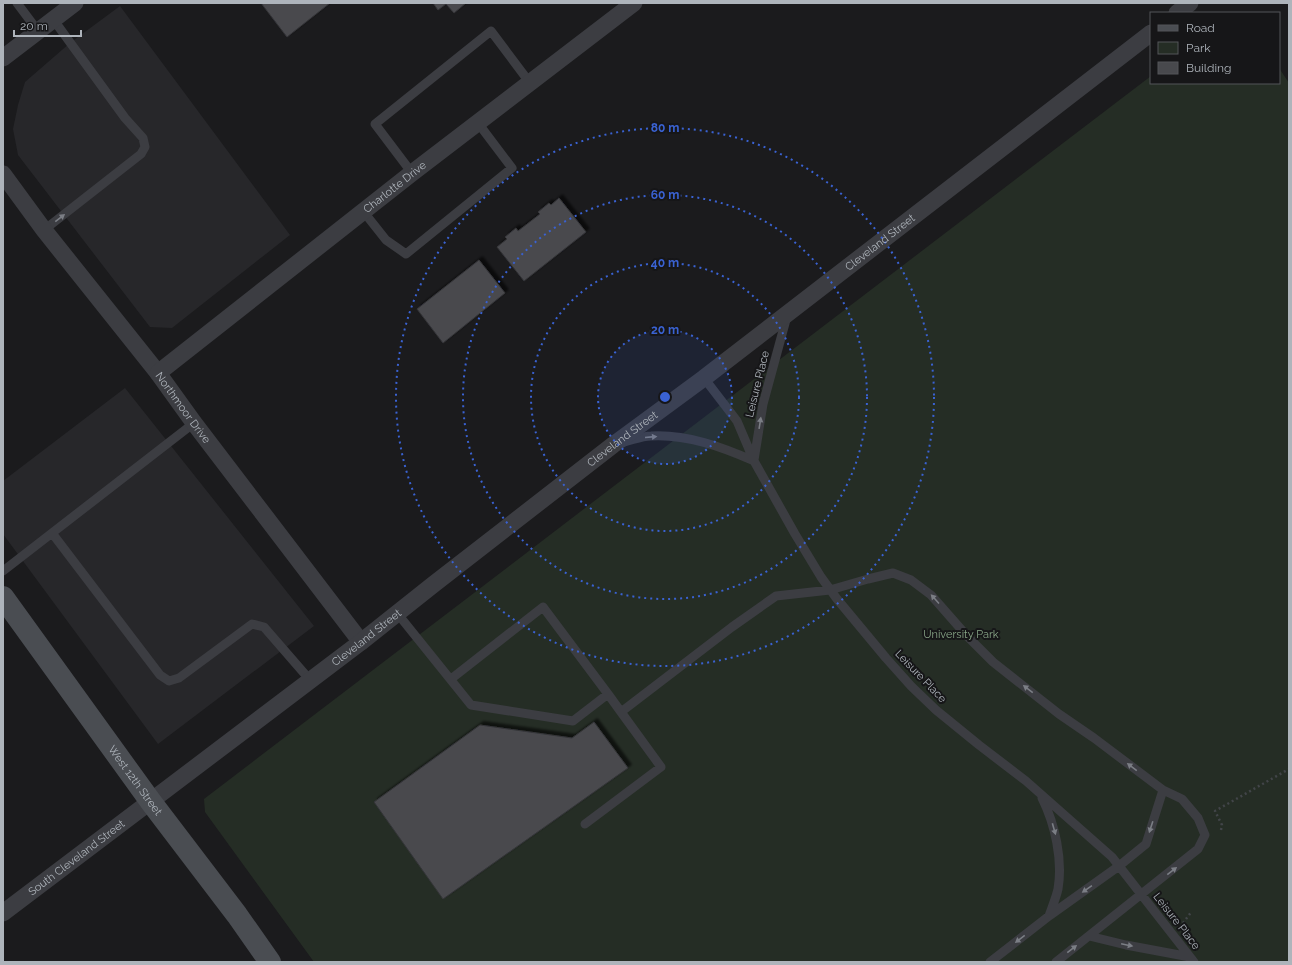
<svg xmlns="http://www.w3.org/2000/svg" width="1292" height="965" font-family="Raleway,sans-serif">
	<defs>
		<filter id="shadow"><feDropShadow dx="3.5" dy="-3.5" stdDeviation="1" flood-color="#0009"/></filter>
	</defs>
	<rect width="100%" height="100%" fill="#1b1b1d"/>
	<path fill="#27272a" d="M120,6L290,235L172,328L150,327L18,155L13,129L18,105L25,82L70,43Z
		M125,388L314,626L158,744L3,534V481Z"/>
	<path fill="#252d25" d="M1279,68L1289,83V962H314L205,812L204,799L1151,76V83H1279Z"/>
	<path fill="#48494d" stroke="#353539" filter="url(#shadow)" d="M261,3H330L287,37Z
		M433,3H466L454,13L446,4L438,10Z
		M559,198L586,232L524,281L497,247L507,239L505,237L516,228L518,231L540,214L538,212L549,203L551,205Z
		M479,260L505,293L443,343L417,309Z
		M594,722L628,768L443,899L374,802L480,725L572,738Z"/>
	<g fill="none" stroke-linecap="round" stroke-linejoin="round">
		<path stroke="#424549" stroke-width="2.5" stroke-dasharray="2 3" stroke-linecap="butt" d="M1221,830L1222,825L1215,811L1289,769
			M1183,923L1192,911"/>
		<path stroke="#3c3d42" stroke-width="9" d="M17,3L38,31
			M412,173L375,124L491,31L530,83
			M363,211L386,240L406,254L512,168L478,123
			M44,230L141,154L145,147L143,138L125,118L53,19
			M704,378L737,421L754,461L795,534L821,577L837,599L886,658L911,686L936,710L979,745L1026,781L1112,857L1194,962
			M624,442C633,440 642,436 651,436C687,434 722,447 754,461
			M754,460L763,404L787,316
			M52,533L160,675L169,681L179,678L252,624L264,627L310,680
			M3,571L194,423
			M397,613L471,705L573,721L608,694L621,712L732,627L776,596L830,590L868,579L893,573L911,580L931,595L967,636L993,662L1059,714L1094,738L1163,790L1182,799L1198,818L1205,835L1198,849L1056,962
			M451,679L543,607L608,694
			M1042,798C1055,824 1063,860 1058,889C1056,898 1052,907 1049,916
			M585,824L661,767L621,712
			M1089,936L1126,945L1190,957
			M990,962L1049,916L1119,866L1146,844L1163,790"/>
		<g stroke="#3c3d42" stroke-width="17">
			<path d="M1177,13L1190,3"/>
			<path d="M3,58L75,3"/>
			<path id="s1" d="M3,174L44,230L158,373L194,423L361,642"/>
			<path id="s2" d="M158,373L412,173L634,3"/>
			<path id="s3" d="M3,913L361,642L434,584L613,445L704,378L1151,33"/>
		</g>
		<path stroke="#4a4d52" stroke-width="22" id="s4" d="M3,597L151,802L237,915L270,962"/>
	</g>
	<defs><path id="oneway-solid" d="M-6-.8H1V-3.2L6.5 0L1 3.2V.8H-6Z"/></defs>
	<g fill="#7b7e85">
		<use href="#oneway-solid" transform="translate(60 218) rotate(-38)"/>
		<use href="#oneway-solid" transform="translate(760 423) rotate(-81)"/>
		<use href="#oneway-solid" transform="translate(651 437) rotate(-5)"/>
		<use href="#oneway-solid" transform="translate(935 599) rotate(-132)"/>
		<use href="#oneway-solid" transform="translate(1028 689) rotate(-143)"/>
		<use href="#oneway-solid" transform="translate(1132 767) rotate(-143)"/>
		<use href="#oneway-solid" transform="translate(1151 827) rotate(108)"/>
		<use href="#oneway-solid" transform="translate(1054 829) rotate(74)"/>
		<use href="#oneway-solid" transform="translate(1172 871) rotate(-38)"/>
		<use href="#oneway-solid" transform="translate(1087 889) rotate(145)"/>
		<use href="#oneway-solid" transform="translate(1020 939) rotate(142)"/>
		<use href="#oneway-solid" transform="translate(1127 945) rotate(12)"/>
		<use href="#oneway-solid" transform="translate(1072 949) rotate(-38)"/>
	</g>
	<circle cx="665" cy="397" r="67" fill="#3a62d2" fill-opacity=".12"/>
	<g fill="none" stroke="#3a62d2" stroke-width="2" stroke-dasharray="2 4">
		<circle cx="665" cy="397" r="67"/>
		<circle cx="665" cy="397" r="134"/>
		<circle cx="665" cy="397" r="202"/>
		<circle cx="665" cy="397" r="269"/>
	</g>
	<g text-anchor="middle" stroke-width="4" stroke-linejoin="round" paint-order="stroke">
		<g font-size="11" fill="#aeb4bb" stroke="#161618">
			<text dy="4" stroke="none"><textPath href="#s2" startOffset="301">Charlotte Drive</textPath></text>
			<text dy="4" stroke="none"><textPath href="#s3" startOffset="1104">Cleveland Street</textPath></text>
			<text transform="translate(757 384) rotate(-76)" y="4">Leisure Place</text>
			<text dy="4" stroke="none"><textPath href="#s1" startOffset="295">Northmoor Drive</textPath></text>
			<text dy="4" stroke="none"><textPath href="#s3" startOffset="780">Cleveland Street</textPath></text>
			<text dy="4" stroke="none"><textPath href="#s3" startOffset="456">Cleveland Street</textPath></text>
			<text transform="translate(921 676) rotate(46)" y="4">Leisure Place</text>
			<text dy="4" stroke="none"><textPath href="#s4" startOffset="226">West 12th Street</textPath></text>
			<text dy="4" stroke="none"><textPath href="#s3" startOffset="92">South Cleveland Street</textPath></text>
			<text transform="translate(1177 921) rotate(52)" y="4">Leisure Place</text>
		</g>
		<g font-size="11" fill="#88a587" stroke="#161618">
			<text x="961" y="638">University Park</text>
		</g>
	</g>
	<circle cx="665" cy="397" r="6" fill="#3a62d2" stroke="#161618" stroke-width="2"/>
	<g font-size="12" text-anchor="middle" font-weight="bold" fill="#3a62d2" stroke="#161618" stroke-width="4" stroke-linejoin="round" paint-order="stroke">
		<text x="665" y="132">80 m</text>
		<text x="665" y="199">60 m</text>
		<text x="665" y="267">40 m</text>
		<text x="665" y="334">20 m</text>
	</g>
	<rect width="1292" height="965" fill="none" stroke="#aeb4bb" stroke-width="8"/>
	<rect x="1150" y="12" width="130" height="72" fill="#161618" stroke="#535559"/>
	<rect x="1158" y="25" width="20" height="6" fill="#4a4d52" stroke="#535559"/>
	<text x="1186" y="32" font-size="12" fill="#aeb4bb">Road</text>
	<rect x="1158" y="42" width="20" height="12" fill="#252d25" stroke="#535559"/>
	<text x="1186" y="52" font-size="12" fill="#aeb4bb">Park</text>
	<rect x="1158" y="62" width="20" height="12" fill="#48494d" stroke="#535559"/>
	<text x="1186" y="72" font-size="12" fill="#aeb4bb">Building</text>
	<path d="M14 30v6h67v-6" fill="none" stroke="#aeb4bb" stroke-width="2"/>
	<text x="20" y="30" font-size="12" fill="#aeb4bb" stroke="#161618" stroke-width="3" paint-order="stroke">20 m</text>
</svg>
